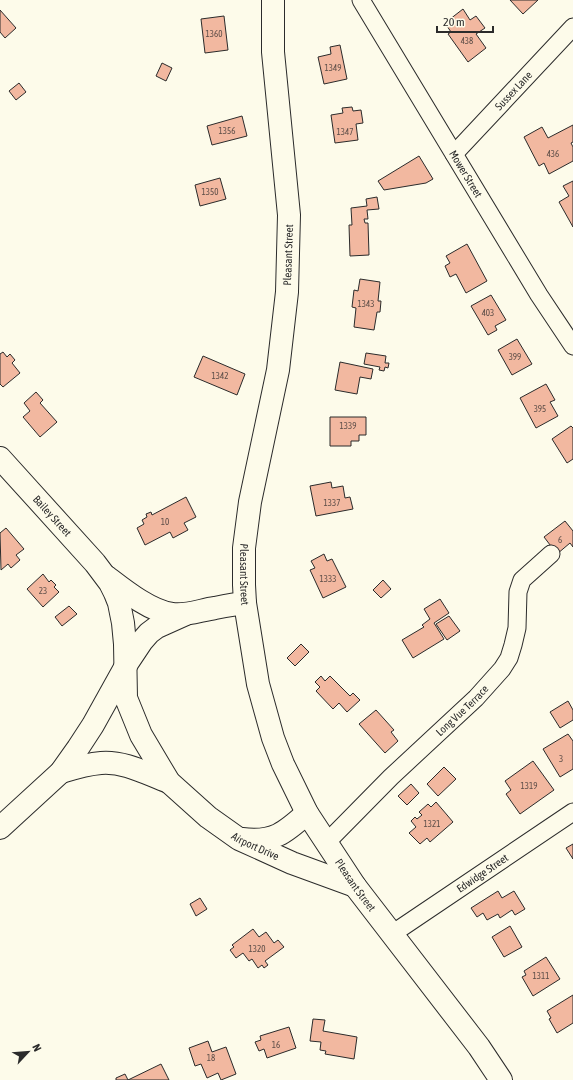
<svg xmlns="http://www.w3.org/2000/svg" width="573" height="1080" font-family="'Asap Condensed',sans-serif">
	<rect width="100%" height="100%" fill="#fdfbea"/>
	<path fill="#f2b8a0" stroke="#2b2b2b" d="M510,0H538L523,14Z
		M463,9L470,20L476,16L485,28L476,34L486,48L468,62L448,34L451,32L445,23Z
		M0,10L16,28L5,38L0,32Z
		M224,16L228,50L205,53L201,19Z
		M340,45L347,79L324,84L318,57L331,54L330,47Z
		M162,63L172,68L166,81L156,76Z
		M19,83L26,92L16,100L9,91Z
		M352,107L353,111L361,110L363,123L356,124L358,140L335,143L331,115L343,113L342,108Z
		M242,116L247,136L212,145L207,126Z
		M573,125V142L571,143L573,147V161L549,174L544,163L539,166L524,137L542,127L548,138Z
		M419,156L433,179L426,183L384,190L378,181Z
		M220,178L226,199L200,206L195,185Z
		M573,181V227L559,202L569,196L563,186Z
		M377,197L379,209L367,210L368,219H364L365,223H368L369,255L350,256L349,225H352L351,208L367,206L366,199Z
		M467,244L487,281L466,293L456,274L450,277L445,266L450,263L446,256Z
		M360,279L380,282L378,301H381L380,312H377L374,330L354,327L356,308L352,307L354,290L358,291Z
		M491,295L506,320L495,326L497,330L488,335L471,306Z
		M517,339L532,364L512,375L498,350Z
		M3,352L7,357L10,354L15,360L12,363L20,373L3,387L0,384V354Z
		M366,353L386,356L385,363H389L388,368L385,367L384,371L379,370L380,367L364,364Z
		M203,356L245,374L237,395L194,377Z
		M340,362L373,369L371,379L360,377L357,394L335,390Z
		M546,384L555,400L550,402L558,416L536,428L520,398Z
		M36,392L43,400L40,403L57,422L40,437L23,417L30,411L24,403Z
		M330,417H366V435H359V441H351V446H330Z
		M571,426L573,428V459L567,463L552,439Z
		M331,482L332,488L343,486L345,498L350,497L353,509L316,516L310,486Z
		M186,497L196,517L184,523L188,530L173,538L170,532L145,545L137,528L144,524L142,520L147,517L146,514L151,512L152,515Z
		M565,521L573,531V547L570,543L557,554L544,537Z
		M6,528L24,549L16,555L20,560L11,568L8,564L1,570L0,533Z
		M324,554L327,561L332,559L346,587L323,598L310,570L315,568L311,561Z
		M43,574L49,582L51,580L56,585L54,587L59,592L43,607L27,589Z
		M383,580L391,589L381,598L373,590Z
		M440,599L449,613L434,623L444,639L413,658L402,640L424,627L422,625L430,619L424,609Z
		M69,606L77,614L62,626L55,617Z
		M449,616L460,631L447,640L436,624Z
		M301,644L309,652L295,666L287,658Z
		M321,676L325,681L330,676L350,696L353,693L360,700L347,712L339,703L333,709L316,691L320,687L315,682Z
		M568,701L573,710V720L560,728L550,712Z
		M376,710L394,730L391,732L398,741L385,753L359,724Z
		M568,734L573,741V769L560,777L543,749Z
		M533,761L554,790L520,814L506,794L511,790L505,781Z
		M444,767L456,779L438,796L427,784Z
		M411,784L419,793L407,805L398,796Z
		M436,802L453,822L430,842L427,838L420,844L409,833L416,827L411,821L415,817L417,819L422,815L419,812L428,804L431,807Z
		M573,844V859L566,848Z
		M498,891L502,898L514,891L525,909L515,915L512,910L500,918L498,914L487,920L483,913L477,917L471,908Z
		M200,898L207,909L196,916L190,904Z
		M510,926L522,947L504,957L492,937Z
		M253,929L259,937L266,932L274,943L278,940L284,947L265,961L268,965L264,968L262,965L258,968L252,959L249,961L243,953L236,958L230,950L234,947L232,945Z
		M546,957L560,979L533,996L522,977L526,975L524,971Z
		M573,995V1023L557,1033L549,1019L551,1018L547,1011Z
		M313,1019L325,1020L323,1031L357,1037L354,1059L325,1054L326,1051L320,1050L321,1042L310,1041Z
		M289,1027L296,1048L267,1058L264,1049L259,1051L255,1042L261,1040L260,1036Z
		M208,1041L212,1052L226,1047L236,1074L221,1080L218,1073L207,1078L201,1064L195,1066L189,1048Z
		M161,1064L169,1080H116V1078L125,1074L128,1080Z"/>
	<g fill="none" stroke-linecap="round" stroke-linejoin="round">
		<g stroke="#2b2b2b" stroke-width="19">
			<g id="street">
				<path id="s1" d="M361,0L539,295L573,346"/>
				<path id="s2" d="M454,154L573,27"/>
				<path id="s3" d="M326,843L391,777L476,698L502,669L509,658L513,645L517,628L518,592L522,580L551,554"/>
				<path id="s4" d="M392,934L573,812"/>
			</g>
		</g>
		<g stroke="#2b2b2b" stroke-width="24">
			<g id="secondary">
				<path id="s5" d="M0,458L95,563L110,583L115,593L119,603L123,623L125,644L126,698L141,735L169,782L208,817L239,839L292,863L355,886"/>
				<path d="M107,577C124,590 150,611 172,614C186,616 201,610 215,608C225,606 235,604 245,603"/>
				<path d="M61,772C74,768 87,764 101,763C125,761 147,774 169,782"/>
				<path d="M0,828L61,772L78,748L93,725L128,662L142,641L149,633L157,627L186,614"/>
				<path d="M242,839C273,843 285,833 307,813"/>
			</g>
		</g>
		<g stroke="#2b2b2b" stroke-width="24">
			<g id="primary">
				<path id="s6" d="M273,0V52L289,215L287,292L278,370L250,502L244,548V585L245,603L258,684L273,738L283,764L307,813L355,886L479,1047L501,1080"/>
			</g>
		</g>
		<use href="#street" stroke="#fdfbea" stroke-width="17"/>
		<use href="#secondary" stroke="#fdfbea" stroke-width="22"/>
		<use href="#primary" stroke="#fdfbea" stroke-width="22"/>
	</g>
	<g text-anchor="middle" stroke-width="3" stroke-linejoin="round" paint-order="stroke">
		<g font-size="9" fill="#5d4e48">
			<text x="214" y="37">1360</text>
			<text x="467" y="44">438</text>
			<text x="333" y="71">1349</text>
			<text x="227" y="134">1356</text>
			<text x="345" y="135">1347</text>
			<text x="553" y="157">436</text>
			<text x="210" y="195">1350</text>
			<text x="366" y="307">1343</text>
			<text x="488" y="316">403</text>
			<text x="515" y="360">399</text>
			<text x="220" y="379">1342</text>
			<text x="540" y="412">395</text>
			<text x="348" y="429">1339</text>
			<text x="332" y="506">1337</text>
			<text x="165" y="525">10</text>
			<text x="560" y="543">6</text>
			<text x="328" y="582">1333</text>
			<text x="43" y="594">23</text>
			<text x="561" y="762">3</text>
			<text x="529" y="789">1319</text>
			<text x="432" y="827">1321</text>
			<text x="257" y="952">1320</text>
			<text x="541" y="979">1311</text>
			<text x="276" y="1048">16</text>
			<text x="211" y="1061">18</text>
		</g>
		<g font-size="11" fill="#2b2b2b" stroke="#fdfbea">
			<text dy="4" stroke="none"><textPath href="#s2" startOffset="87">Sussex Lane</textPath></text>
			<text dy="4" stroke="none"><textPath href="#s1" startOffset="203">Mower Street</textPath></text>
			<text transform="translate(288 255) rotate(-88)" y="4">Pleasant Street</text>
			<text dy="4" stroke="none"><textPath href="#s5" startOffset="78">Bailey Street</textPath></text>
			<text dy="4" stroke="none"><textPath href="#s6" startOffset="579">Pleasant Street</textPath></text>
			<text dy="4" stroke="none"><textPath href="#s3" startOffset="190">Long Vue Terrace</textPath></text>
			<text dy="4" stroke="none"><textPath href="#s5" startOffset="487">Airport Drive</textPath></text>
			<text dy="4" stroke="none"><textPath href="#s4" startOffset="109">Edwidge Street</textPath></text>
			<text dy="4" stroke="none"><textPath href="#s6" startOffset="915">Pleasant Street</textPath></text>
		</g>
	</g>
	<g transform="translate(28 1052) rotate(64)" stroke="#fdfbea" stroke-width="3" paint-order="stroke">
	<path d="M0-3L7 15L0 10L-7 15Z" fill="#2b2b2b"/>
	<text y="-6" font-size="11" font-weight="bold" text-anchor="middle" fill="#2b2b2b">N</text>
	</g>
	<path d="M437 26v6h56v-6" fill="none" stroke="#2b2b2b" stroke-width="2"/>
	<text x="443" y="26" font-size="12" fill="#2b2b2b" stroke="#fdfbea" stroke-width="3" paint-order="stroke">20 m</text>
</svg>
